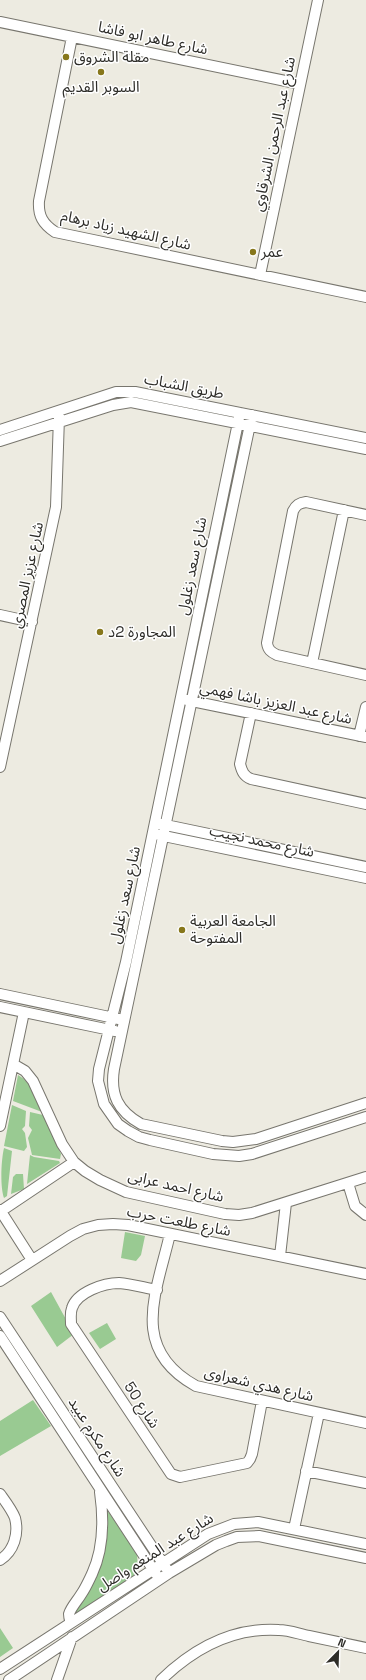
<svg xmlns="http://www.w3.org/2000/svg" width="366" height="1680" font-family="'Space Grotesk','Noto Sans Arabic',sans-serif">
	<rect width="100%" height="100%" fill="#edebe1"/>
	<path fill="#99ca92" d="M18,1075C32,1083 36,1098 42,1112L13,1101Z
		M12,1105L26,1111L25,1126L22,1129L25,1133L27,1147L24,1151L4,1146Z
		M30,1112L43,1115L61,1154L60,1159L32,1155L28,1138L32,1130L29,1126Z
		M4,1148L12,1151L7,1196L4,1198C0,1187 1,1161 4,1148Z
		M30,1155L34,1157L59,1161L60,1163L27,1184Z
		M16,1174H23L24,1189L11,1194L13,1177Z
		M125,1232L145,1236L141,1255L136,1261L121,1258Z
		M51,1292L74,1334L57,1347L31,1306Z
		M107,1323L116,1339L100,1349L89,1333Z
		M33,1400L51,1426L0,1456V1421Z
		M103,1504L137,1554L138,1570L133,1576L74,1615L98,1566Z
		M0,1628L13,1648L0,1657Z"/>
	<g fill="none" stroke-linecap="round" stroke-linejoin="round">
		<g stroke="#78766e" stroke-width="12">
			<path id="minor" d="M0,22L300,84
				M72,37L39,201C38,216 43,224 55,232L366,297
				M260,275L318,0
				M240,413L126,962L99,1069L98,1081L104,1104L118,1124L128,1131L139,1137L150,1140L213,1154L239,1156L252,1154L366,1117
				M252,415L114,1069C110,1095 118,1111 141,1124L222,1141L233,1142L256,1139L366,1103
				M0,430L116,392H135L366,438
				M0,441L113,405L131,402L366,449
				M366,515L306,502C299,503 296,505 293,511L267,643C268,650 271,652 277,655L366,675
				M0,615L32,622
				M312,663L344,510
				M187,700L366,737
				M251,713L240,764C242,772 244,776 251,779L366,804
				M359,736L366,707
				M0,767L56,507L59,417
				M161,824L366,867
				M159,835L366,878
				M0,994L119,1019
				M0,1007L115,1031
				M13,1064L25,1071L33,1081L62,1144L74,1162L85,1171L100,1180L126,1192L225,1214L239,1215L252,1213L366,1177
				M0,1126L24,1012
				M348,1183L355,1206L366,1215
				M0,1210L32,1260
				M1,1211L74,1162
				M170,1234C156,1294 129,1349 196,1386L366,1423
				M280,1256L286,1203
				M0,1281L70,1236L83,1229L98,1225L113,1224L128,1225L366,1274
				M157,1290C145,1288 132,1284 119,1283C104,1283 77,1292 72,1308C70,1313 71,1318 71,1324L171,1474L180,1477L247,1463L250,1459L252,1454L262,1401
				M0,1317L166,1568
				M0,1336L156,1574
				M306,1471L366,1483
				M0,1494C5,1501 12,1510 15,1518C19,1534 14,1551 0,1560
				M294,1529L319,1413
				M71,1623C70,1620 69,1618 69,1614C71,1607 78,1600 82,1593C86,1587 89,1580 92,1574C104,1548 104,1520 100,1492
				M0,1669L208,1534L234,1524L258,1522L366,1544
				M9,1680L169,1573L216,1545L226,1541L237,1537L259,1536L366,1558
				M57,1680L72,1637
				M161,1680C193,1649 233,1627 279,1630C289,1630 299,1634 309,1636C328,1640 347,1644 366,1648"/>
		</g>
		<use href="#minor" stroke="#fff" stroke-width="10"/>
	</g>
	<g fill="#87771b" stroke="#fff" stroke-width="1.5">
		<circle cx="66" cy="57" r="4"/>
		<circle cx="101" cy="72" r="4"/>
		<circle cx="253" cy="252" r="4"/>
		<circle cx="100" cy="632" r="4"/>
		<circle cx="182" cy="930" r="4"/>
	</g>
	<g text-anchor="middle" stroke-width="3" stroke-linejoin="round" paint-order="stroke">
		<g font-size="15" fill="#2e2d29" stroke="#fff">
			<text transform="translate(153 38) rotate(12)" y="5">شارع طاهر ابو فاشا</text>
			<text transform="translate(274 134) rotate(-78)" y="5">شارع عبد الرحمن الشرقاوي</text>
			<text transform="translate(126 230) rotate(13)" y="5">شارع الشهيد زياد برهام</text>
			<text transform="translate(184 386) rotate(11)" y="5">طريق الشباب</text>
			<text transform="translate(192 566) rotate(-79)" y="5">شارع سعد زغلول</text>
			<text transform="translate(27 575) rotate(-78)" y="5">شارع عزيز المصري</text>
			<text transform="translate(276 703) rotate(12)" y="5">شارع عبد العزيز باشا فهمي</text>
			<text transform="translate(262 841) rotate(12)" y="5">شارع محمد نجيب</text>
			<text transform="translate(125 895) rotate(-78)" y="5">شارع سعد زغلول</text>
			<text transform="translate(176 1186) rotate(13)" y="5">شارع احمد عرابى</text>
			<text transform="translate(179 1221) rotate(11)" y="5">شارع طلعت حرب</text>
			<text transform="translate(259 1384) rotate(13)" y="5">شارع هدي شعراوى</text>
			<text transform="translate(142 1405) rotate(57)" y="5">شارع 50</text>
			<text transform="translate(97 1437) rotate(57)" y="5">شارع مكرم عبيد</text>
			<text transform="translate(155 1552) rotate(-32)" y="5">شارع عبد المنعم واصل</text>
		</g>
		<g font-size="15" fill="#2e2d29" stroke="#fff" text-anchor="start">
			<text x="74" y="62">مقلة الشروق</text>
			<text x="101" y="92" text-anchor="middle">السوبر القديم</text>
			<text x="261" y="257">عمر</text>
			<text x="108" y="637">المجاورة 2د</text>
			<text x="190" y="926">الجامعة العربية<tspan x="190" dy="17">المفتوحة</tspan></text>
		</g>
	</g>
	<g transform="translate(338 1652) rotate(23)" stroke="#ffffff" stroke-width="3" paint-order="stroke">
	<path d="M0-3L7 15L0 10L-7 15Z" fill="#2e2d29"/>
	<text y="-6" font-size="11" font-weight="bold" text-anchor="middle" fill="#2e2d29">N</text>
	</g>
</svg>
